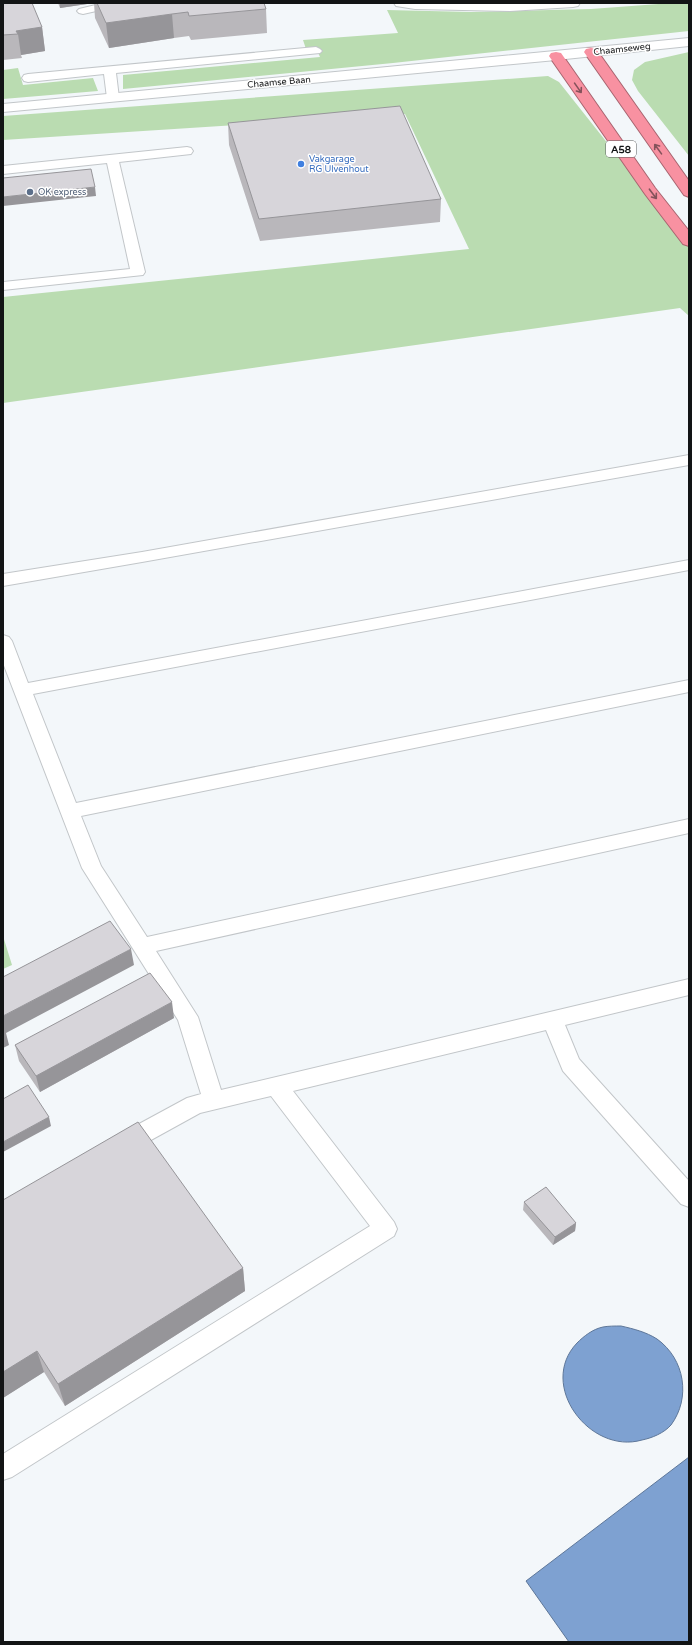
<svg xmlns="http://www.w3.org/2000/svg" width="692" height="1645" font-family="'Varela Round',sans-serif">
	<rect width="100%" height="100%" fill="#f3f7fa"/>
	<path fill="#badcb1" d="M672,3H689V31L393,63L123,89V75L320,57L316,48L306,49L303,40L398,33L387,10L471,12L591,9Z
		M689,52V156L638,91L632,80L634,70L645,62Z
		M18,68L23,85L93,78L98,91L3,99V70Z
		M548,76L559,82L689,246V316L680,308L3,403V297L469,249L405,114L3,140V116Z
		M3,936L12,965L3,969Z"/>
	<path fill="#7ea1d1" stroke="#5e7799" d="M621,1326C634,1329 646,1332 657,1339C685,1359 691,1398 671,1425C664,1433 652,1438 642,1440C590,1455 537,1385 577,1343C584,1336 593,1329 603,1327C608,1326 615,1326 621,1326Z
		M689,1457V1642H569L526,1581Z"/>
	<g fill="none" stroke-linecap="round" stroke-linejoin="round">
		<g stroke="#c2c6c9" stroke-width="2">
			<path id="lane" d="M104,3H125L123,5L83,14L79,13L77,11L79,9Z
				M316,47L320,49L322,51L320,53L116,73L119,98L117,101H109L107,98L104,74L28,82L24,81L22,78L24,75L28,74Z
				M187,147L191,148L193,151L191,154L119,162L145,272L143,275L3,290V282L130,269L107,163L3,174V166Z
				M689,455V465L142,562L3,586V574L142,552Z
				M689,560V570L33,694L76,803L689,680V692L81,816L101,866L147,937L689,819V833L156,951L198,1017L221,1090L689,979V995L565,1025L579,1059L689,1181V1207L681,1204L563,1071L546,1030L293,1091L394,1222L397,1229L394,1236L12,1477L3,1480V1454L370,1226L271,1096L200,1113L131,1151L123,1154L115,1151L112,1144L115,1137L187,1098L201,1094L178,1020L82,868L3,663V635L9,637L12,641L28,683Z"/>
		</g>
		<g stroke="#c2c6c9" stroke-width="2">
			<path id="street" d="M394,3H580L578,6L573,7L510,11L415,9L396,6Z"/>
		</g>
		<g stroke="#c2c6c9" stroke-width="2">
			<path id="secondary" d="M689,38V46L556,60L3,112V104Z"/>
		</g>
		<g stroke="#a86570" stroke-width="2">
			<path id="highway" d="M591,48L596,49L689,181V197L684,195L584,52L586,49Z
				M556,52L561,53L655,188L689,231V246L683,244L645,194L549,56L551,53Z"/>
		</g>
		<use href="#lane" fill="#fff" fill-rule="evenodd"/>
		<use href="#street" fill="#fff" fill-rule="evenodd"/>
		<use href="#secondary" fill="#fff" fill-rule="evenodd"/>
		<use href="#highway" fill="#f891a1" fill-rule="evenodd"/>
	</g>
	<path fill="#b9b7bb" d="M3,3L42,27L45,51L21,55L22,58L3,60Z
		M58,3H264L266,9L267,33L191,40L189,36L174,38L109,48L95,18L94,3L60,8Z
		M228,123L441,199L440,222L260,241L229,145Z
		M174,1018L40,1092L19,1061L15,1045Z
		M3,1200L243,1268L245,1291L65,1406L44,1372L3,1398Z
		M524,1202L576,1223L575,1231L553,1245L523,1210Z"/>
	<path fill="#969599" d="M60,3H94L60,8Z
		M172,14L174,38L109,48L106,23Z
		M42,27L45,51L21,55L18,34L16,31Z
		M95,187L96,196L3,206V197Z
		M131,949L134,965L6,1033L9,1045L3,1048V1016Z
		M172,1002L174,1018L40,1092L36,1076Z
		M49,1117L51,1126L3,1152V1142Z
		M576,1223L575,1231L553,1245L555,1237Z
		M243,1268L245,1291L65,1406L58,1384Z
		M37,1351L44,1372L3,1398V1372Z"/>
	<path fill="#d7d5da" stroke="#969599" d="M3,3H32L42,27L16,31L18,34L3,35Z
		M97,3H264L266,9L189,16L188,12L172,14L106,23Z
		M400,106L441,199L259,219L228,123Z
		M91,169L95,187L3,197V178Z
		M110,921L131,949L3,1016V977Z
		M150,973L172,1002L36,1076L15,1045Z
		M28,1085L49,1117L3,1142V1099Z
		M138,1122L243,1268L58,1384L37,1351L3,1372V1200Z
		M546,1187L576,1223L555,1237L524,1202Z"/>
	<defs><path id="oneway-shaft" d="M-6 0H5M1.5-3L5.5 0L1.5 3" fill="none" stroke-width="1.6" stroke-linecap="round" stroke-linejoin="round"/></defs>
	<g stroke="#85525b">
		<use href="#oneway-shaft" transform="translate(578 88) rotate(55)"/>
		<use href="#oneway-shaft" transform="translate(658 149) rotate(-126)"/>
		<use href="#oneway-shaft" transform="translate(653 194) rotate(53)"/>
	</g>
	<circle fill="#3f7fe0" stroke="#fff" stroke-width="1.5" cx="301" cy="164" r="4"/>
	<circle fill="#5c6f8a" stroke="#fff" stroke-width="1.5" cx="30" cy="192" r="4"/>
	<g text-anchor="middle" stroke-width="3" stroke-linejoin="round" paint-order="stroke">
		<g font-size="9" fill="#121415" stroke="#fff">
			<text transform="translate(622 49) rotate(-6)" y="3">Chaamseweg</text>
			<text transform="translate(279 82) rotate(-5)" y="3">Chaamse Baan</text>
		</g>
		<g font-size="9" fill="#366cbe" stroke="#fff" text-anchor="start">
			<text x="309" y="162">Vakgarage<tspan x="309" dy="10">RG Ulvenhout</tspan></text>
		</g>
		<g font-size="9" fill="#4e5e75" stroke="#fff" text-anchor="start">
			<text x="38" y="195">OK express</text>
		</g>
		<rect fill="#fff" stroke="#595a5b" stroke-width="1" x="606" y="141" width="30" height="16" rx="3"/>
		<g font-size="10" font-weight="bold" fill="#121415">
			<text x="621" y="153">A58</text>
		</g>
	</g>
	<rect width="692" height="1645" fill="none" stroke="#121415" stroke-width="8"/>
</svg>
